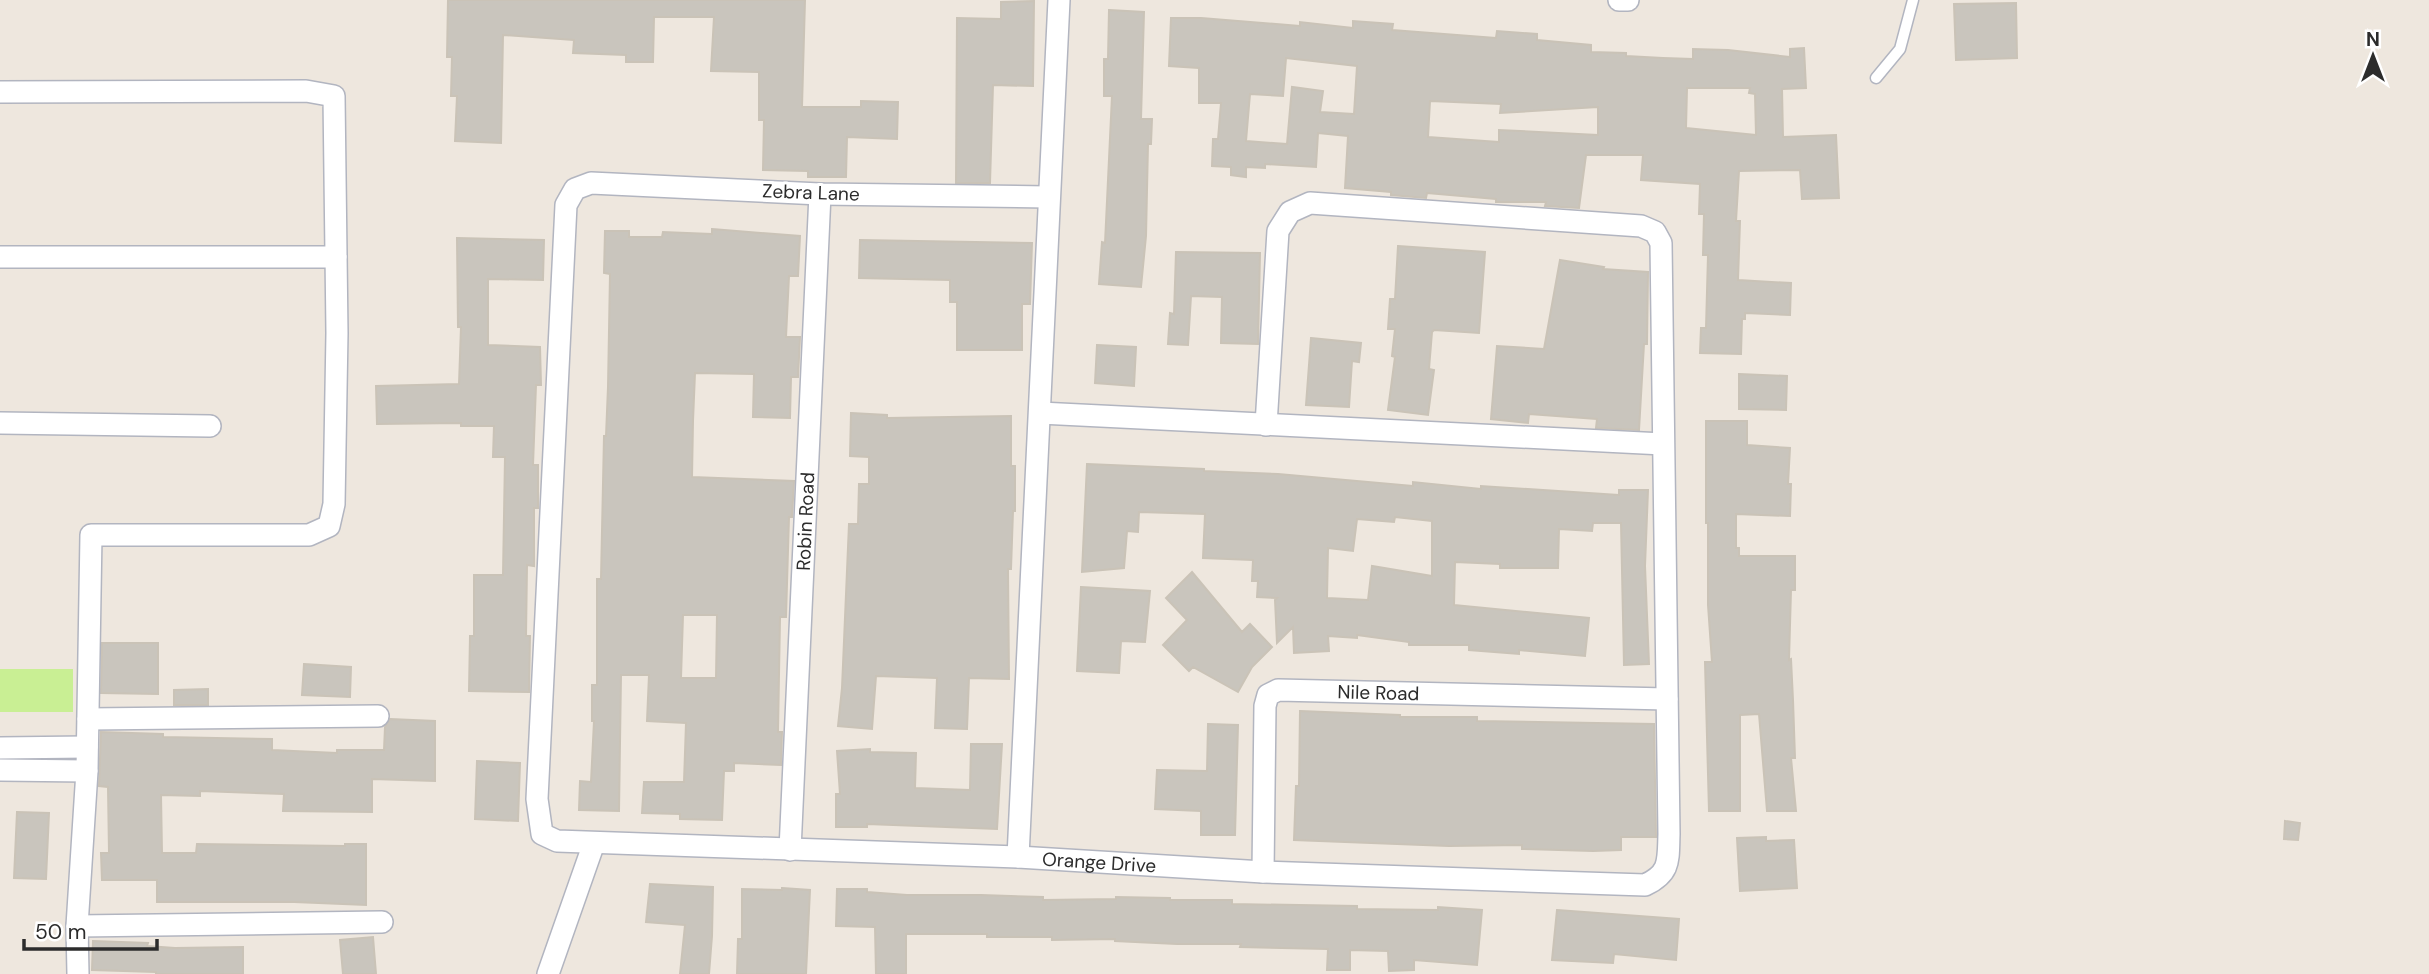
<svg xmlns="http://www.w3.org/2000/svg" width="2429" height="974" font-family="'DM Sans',sans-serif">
	<rect width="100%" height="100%" fill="#eee7de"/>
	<path fill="#c9ef94" d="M0,669H73V712H0Z"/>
	<path fill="#c9c5bd" stroke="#cac3b7" stroke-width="2" fill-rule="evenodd" d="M448,0H805L802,107H861V101L898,102L897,139L847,137L846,177H808V171L763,170L764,120H759V72L711,71L714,17H654L653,62H626V55L573,53L574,40L503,35L501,143L455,141L457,96H451L452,57H447Z
		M1034,1L1033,86L993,85L990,183H956L957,18L1001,19V2Z
		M2016,3L2017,58L1956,60L1954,4Z
		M1109,10L1144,12L1141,119H1152L1151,144H1148L1146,236L1141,287L1099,284L1102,242L1105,243L1112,96H1104V59H1108Z
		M1171,18H1201L1300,26V22L1353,28V21L1393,24L1392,30L1496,38L1497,31L1537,34V40L1591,45V52L1626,53V56L1663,58L1693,59V49L1728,50L1790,57V49L1804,48L1806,88L1782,89L1783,137L1836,135L1839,198L1802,199L1800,170L1739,171L1736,221H1740L1738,280L1791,283L1790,315L1745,313V319H1742L1741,354L1700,353L1701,328H1706L1708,255H1703L1704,214H1699L1700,184L1641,180L1643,155H1586L1579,208L1545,206L1546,202H1496V199L1427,193L1426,198L1391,195V192L1345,188L1348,136L1318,133L1316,167L1265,164V168L1246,167V177L1231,175V167L1212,166L1213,139H1218L1221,103H1199V68L1169,66ZM1286,58L1357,66L1354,114L1320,112L1323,91L1292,87L1287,144L1246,141L1250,94L1283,96ZM1687,88H1750L1749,93L1755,94L1756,135L1686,128ZM1430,101L1501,104L1500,113L1598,107V135L1499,130V142L1428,137Z
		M712,229L800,236L798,276H789L786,337H800L798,377H791L790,418L753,417L754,374L695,373L693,421L692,477L794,481L792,517H789L786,617H780L778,732H782L781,765L734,763V771H724L722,820L680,819V814L642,813L644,782H684L686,723L647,721L649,675H621L619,811L579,810L580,781L591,782L594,721H592V685H597V579H601L604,436H606L608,387L610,274L604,273L605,231H629V237H662L663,232L712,234ZM683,615H717L716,678H681Z
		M457,238L544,240L543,280L488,279V345L540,347L541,385H536L533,465H538V508H534V566L527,565L526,636H530L529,692L469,691L470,636H474V575H503L505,457H493L494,426H461V423L377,424L376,386L459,384L461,327H458Z
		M860,240L1032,243L1030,304H1022V350H957V302H950V280L859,278Z
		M1398,246L1485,252L1479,333L1434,330L1432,332L1429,369L1434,370L1428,415L1388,410L1395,357L1392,356L1395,329H1388L1390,299H1395Z
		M1176,252L1260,253L1258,344L1221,343L1222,297L1191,296L1188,345L1168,344L1170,313L1174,314Z
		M1560,260L1604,267L1603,269L1648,272L1647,344H1644L1639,430L1596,428L1597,419L1529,414L1528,423L1491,419L1497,346L1544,349Z
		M1311,338L1361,343L1359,362L1352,361L1349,407L1306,405Z
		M1097,345L1136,347L1134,386L1095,383Z
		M1739,374L1787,376L1786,410L1739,409Z
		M851,413L887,415V418L1011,416V466H1015V511H1013L1011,569H1008L1009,679L969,678L967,729L935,728L937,678L876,676L872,729L838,726L842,688L849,524H858L859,484H869V457L850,456Z
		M1706,421H1747V445L1790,448L1788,484H1791L1790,516L1736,514V548H1739V556H1795V590H1791L1789,660L1791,659L1793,700L1795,758H1791L1796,811H1767L1759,714L1740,715V811H1709L1705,662H1712L1708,605V523H1706Z
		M1087,464L1204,469V471L1278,474L1413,486V482L1481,489V486L1619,495V490H1648L1645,566L1649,664L1624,665L1621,523H1593L1592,531L1559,529L1558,568H1500V564L1455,562L1454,605L1589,618L1585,656L1519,650V654L1469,650V645H1409V642L1357,635V638L1328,636L1329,651L1294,653L1293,627L1277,643L1275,600L1277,598L1257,597L1258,581H1252L1253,560L1203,558L1205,514L1139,512L1138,532L1127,531L1124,568L1082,572ZM1395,517L1432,521V576L1372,566L1368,600L1327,598L1328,548L1353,551L1357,519L1394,522Z
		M1192,572L1242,632L1250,624L1272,647L1252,667L1238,692L1193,667L1189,671L1163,645L1187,620L1166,598Z
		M1081,587L1150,591L1145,642L1121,641L1119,673L1077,671Z
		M102,643H158V694L101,693Z
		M304,664L351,667L350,697L302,695Z
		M208,689V705H174V690Z
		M1300,711L1400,715V717H1477V721L1654,724L1656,837H1621V850L1593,851L1522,849V845L1449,846L1294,840L1296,786H1299Z
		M390,719L435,721V781L372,779V812L283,811L284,794L200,791V796L161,795L162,853H196L197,844L345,846V844H366V905L294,902H157V880H102L101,853H109L108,787L99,786L101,732L163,734V737L272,739V750L337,753V750H384L385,727Z
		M1208,724L1238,725L1235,835H1201V811L1155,809L1157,770L1207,771Z
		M971,744H1002L997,829L867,824V827H836V794H840L837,751L870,749V752L916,753L915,788L970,790Z
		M477,761L520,763L518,821L475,819Z
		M17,812L49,813L46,879L14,878Z
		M2285,821L2300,823L2298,840L2284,839Z
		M1766,837V841L1794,840L1797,888L1740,891L1737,838Z
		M650,884L713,887L712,936L709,974H680L685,925L646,922Z
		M782,888L810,890L806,974H737L738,939H742V889L782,890Z
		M837,889H867V892L907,895H981L1043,897V900L1116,899V897L1170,898V900H1232V904L1357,906V909L1438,910V907L1482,910L1477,965L1414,960V970L1389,971L1388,951L1350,950V970H1327L1328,949L1240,947L1241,944H1177L1115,941V939L1052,940V937H987V934H906V974H876L875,927L836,926Z
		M1557,910L1679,919L1676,960L1614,954L1613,963L1552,960Z
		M373,937L376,974H343L340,940Z
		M93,941L148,943L147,946L175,948L243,947V974H156V972L92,970Z"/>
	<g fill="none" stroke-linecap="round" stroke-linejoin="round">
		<g stroke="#b2b5c0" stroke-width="13">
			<path id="lane" d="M1876,78L1900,49L1913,0"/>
		</g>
		<g stroke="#b2b5c0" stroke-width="24">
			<g id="street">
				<path d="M1619,0H1628"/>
				<path d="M0,92L306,91L334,96L337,333L334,504L329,526L309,535H91L87,771L77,926L78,974"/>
				<path id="s1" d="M1048,197L820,194L591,183L575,189L566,205L537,799L542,834L557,841L1018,857L1263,872L1645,885C1671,873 1668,860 1669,834L1661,243L1655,232L1641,226L1310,203L1290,212L1278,231L1266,425"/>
				<path d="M0,257H336"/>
				<path d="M1040,413L1663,444"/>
				<path d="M0,423L210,426"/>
				<path d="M88,719L378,716"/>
				<path d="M0,748L87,747"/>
				<path d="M0,770L87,771"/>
				<path id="s2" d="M790,850L820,194"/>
				<path d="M1018,857L1059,0"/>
				<path id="s3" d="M1263,872L1265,706L1268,695L1278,690L1667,699"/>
				<path d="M77,926L382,922"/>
				<path d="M548,974L594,843"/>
			</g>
		</g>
		<use href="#lane" stroke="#fff" stroke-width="10"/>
		<use href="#street" stroke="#fff" stroke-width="21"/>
	</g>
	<g text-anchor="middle" stroke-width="6" stroke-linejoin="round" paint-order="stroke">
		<g font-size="19" fill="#2c2c2c" stroke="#fff">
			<text transform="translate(811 192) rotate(2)" y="7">Zebra Lane</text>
			<text dy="7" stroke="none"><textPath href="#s2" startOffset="329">Robin Road</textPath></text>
			<text dy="7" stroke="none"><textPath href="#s3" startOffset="289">Nile Road</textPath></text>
			<text dy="7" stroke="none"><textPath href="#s1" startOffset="1682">Orange Drive</textPath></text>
		</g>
	</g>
	<g transform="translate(2373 56)" stroke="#ffffff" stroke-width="5" paint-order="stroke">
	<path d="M0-5L12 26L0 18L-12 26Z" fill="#2c2c2c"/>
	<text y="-10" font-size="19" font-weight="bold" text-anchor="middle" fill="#2c2c2c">N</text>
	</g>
	<path d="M24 939v10h133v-10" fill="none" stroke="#2c2c2c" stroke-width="3.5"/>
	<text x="35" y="939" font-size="21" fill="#2c2c2c" stroke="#ffffff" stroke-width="5" paint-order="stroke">50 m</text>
</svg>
